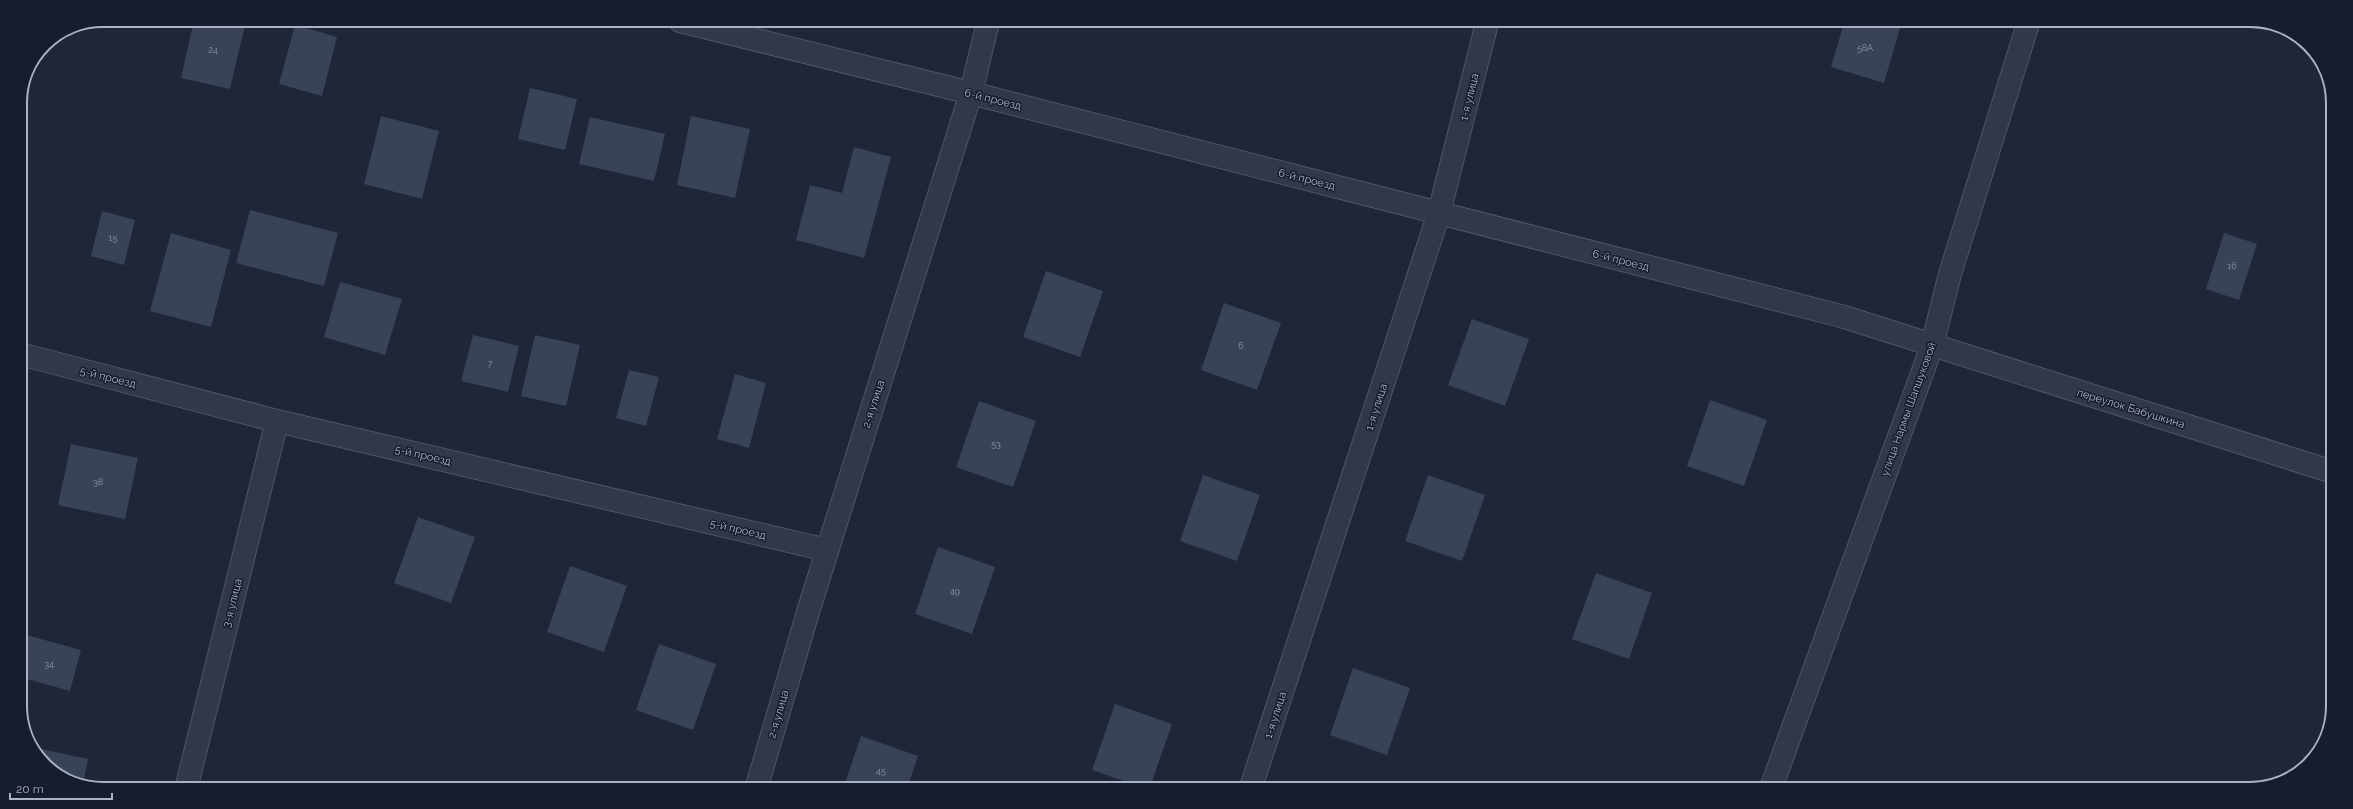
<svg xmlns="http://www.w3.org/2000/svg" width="2353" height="809" font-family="Raleway,sans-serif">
	<rect width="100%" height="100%" fill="#1e2637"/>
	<path fill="#394358" d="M194,20L246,21L230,89L181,78Z
		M1844,23L1884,24L1900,28L1884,83L1831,67Z
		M295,25L337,37L322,96L279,84Z
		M530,88L577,99L565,150L518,139Z
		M381,116L439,131L422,199L364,184Z
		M691,116L750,129L735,198L677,185Z
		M590,117L665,134L654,181L579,164Z
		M854,147L891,157L864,258L796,240L810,185L842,193Z
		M250,210L338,233L324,286L236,263Z
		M102,211L135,220L124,265L91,256Z
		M171,233L231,250L211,327L150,311Z
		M2224,233L2257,244L2239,300L2206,289Z
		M1046,271L1103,291L1080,357L1023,337Z
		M340,282L402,299L385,355L324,337Z
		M1224,303L1281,323L1257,390L1201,370Z
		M1472,319L1529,339L1505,406L1448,385Z
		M473,335L519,346L508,392L461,381Z
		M535,335L580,345L566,406L521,396Z
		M629,370L659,377L646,426L616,418Z
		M735,374L766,383L749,448L717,439Z
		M1710,400L1767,420L1744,486L1687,466Z
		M979,401L1036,421L1013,487L956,467Z
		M71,444L138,458L125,519L58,505Z
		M1203,475L1260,495L1237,561L1180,541Z
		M1428,475L1485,495L1462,561L1405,541Z
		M418,517L475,537L451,603L394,583Z
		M938,547L995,567L972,634L915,614Z
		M570,566L627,586L604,652L547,632Z
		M1596,573L1652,593L1629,659L1572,639Z
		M23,634L81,650L70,691L20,677V644Z
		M659,644L716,664L693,730L636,710Z
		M1353,668L1410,688L1387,755L1330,735Z
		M1115,704L1172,724L1150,787H1141L1092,770Z
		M861,736L918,756L908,786H844Z
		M36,748L88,759L83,785H76L37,757Z"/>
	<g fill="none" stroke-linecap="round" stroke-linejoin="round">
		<g stroke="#4f5566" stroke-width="24">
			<path id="minor" d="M680,21L971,93L1841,316L2330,471
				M20,354L277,421L827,550
				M187,785L277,421
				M757,786L808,612L971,93L988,22
				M1251,787L1439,213L1487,23
				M1771,788L1932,346L1950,274L2028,24"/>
		</g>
		<use href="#minor" stroke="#313847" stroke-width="22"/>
	</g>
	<g text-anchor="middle" stroke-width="3" stroke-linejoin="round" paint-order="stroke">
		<g font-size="9" fill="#8e96aa">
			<text x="1865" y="51">58А</text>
			<text x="213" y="53">24</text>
			<text x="113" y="241">15</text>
			<text x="2232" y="269">16</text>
			<text x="1241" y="349">6</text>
			<text x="490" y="367">7</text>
			<text x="996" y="447">53</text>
			<text x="98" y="485">38</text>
			<text x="955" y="594">49</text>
			<text x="49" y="667">34</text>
			<text x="881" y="774">45</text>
		</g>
		<g font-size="11" fill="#abb2c5" stroke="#171d2c">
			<text transform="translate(1469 97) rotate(-76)" y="4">1-я улица</text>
			<text transform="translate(993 99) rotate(14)" y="4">6-й проезд</text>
			<text transform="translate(1307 179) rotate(14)" y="4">6-й проезд</text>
			<text transform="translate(1621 260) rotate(14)" y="4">6-й проезд</text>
			<text transform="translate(108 377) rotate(14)" y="4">5-й проезд</text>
			<text transform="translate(873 404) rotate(-72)" y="4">2-я улица</text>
			<text transform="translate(1376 407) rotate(-72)" y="4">1-я улица</text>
			<text transform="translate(2131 408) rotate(17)" y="4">переулок Бабушкина</text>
			<text transform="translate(1908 409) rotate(-70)" y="4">улица Нармы Шапшуковой</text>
			<text transform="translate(423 455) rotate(13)" y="4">5-й проезд</text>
			<text transform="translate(738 529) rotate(13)" y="4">5-й проезд</text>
			<text transform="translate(232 603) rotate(-76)" y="4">3-я улица</text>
			<text transform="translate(778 714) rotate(-74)" y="4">2-я улица</text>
			<text transform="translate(1275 715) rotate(-72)" y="4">1-я улица</text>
		</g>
	</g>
	<path d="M0 0H2353V809H0ZM103 27H2250A76 76 0 0 1 2326 103V706A76 76 0 0 1 2250 782H103A76 76 0 0 1 27 706V103A76 76 0 0 1 103 27Z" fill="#171d2c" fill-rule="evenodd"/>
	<path fill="none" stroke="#abb2c5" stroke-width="2" d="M103 27H2250A76 76 0 0 1 2326 103V706A76 76 0 0 1 2250 782H103A76 76 0 0 1 27 706V103A76 76 0 0 1 103 27Z"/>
	<path d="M10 793v6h102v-6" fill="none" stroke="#abb2c5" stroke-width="2"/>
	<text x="16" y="793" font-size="12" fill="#abb2c5" stroke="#171d2c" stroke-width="3" paint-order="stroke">20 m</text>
</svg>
